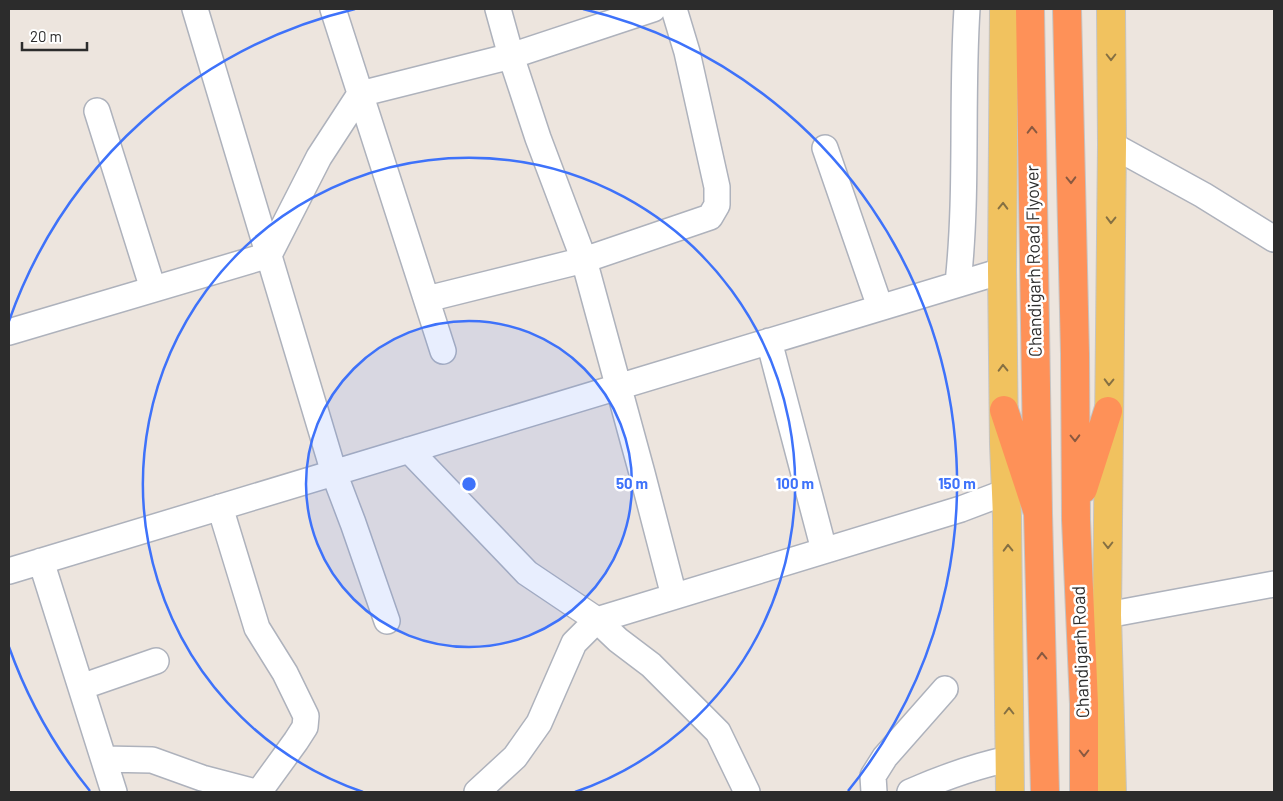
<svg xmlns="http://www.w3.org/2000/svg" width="1283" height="801" font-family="Barlow,sans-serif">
	<rect width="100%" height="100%" fill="#ede5de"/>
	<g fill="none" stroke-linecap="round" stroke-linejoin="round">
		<g stroke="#aeb2bc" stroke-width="28">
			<path id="minor" d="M195,9L334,473L353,523L387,621
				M333,9L443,351
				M653,9L511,56L538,138L584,260L642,473L674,596
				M97,111L153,289
				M1112,145L1203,195L1274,239
				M825,148L880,307
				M958,283C968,192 961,100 967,9
				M427,299L584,260L710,217L717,205V187L687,52L674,9
				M9,332L269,255L319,157L360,94L511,56L498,9
				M769,341L824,550
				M409,450L527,573L597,620L618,640L651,665L718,732L747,792
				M220,507L257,628L285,673L306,716L305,727L296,741L259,792
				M41,561L114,792
				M9,571L1002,271
				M1107,615L1274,584
				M81,687L156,661
				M104,759L152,760L202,778L255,792
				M477,792L515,757L539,723L574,643L597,620L961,509L1006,492
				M874,792L873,776L885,757L945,689
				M910,792C942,778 975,766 1009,759"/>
		</g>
		<g stroke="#c4c4c4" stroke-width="30">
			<path id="major" d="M1004,9L1002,271L1004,444L1007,517L1010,792
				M1111,9L1112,145L1107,615L1112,792"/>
		</g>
		<g stroke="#c4c4c4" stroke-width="30">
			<path id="highway" d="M1030,9L1038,513
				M1067,9L1075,354L1076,520L1084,704V792
				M1004,410L1038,513L1045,792
				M1083,489L1108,411"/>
		</g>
		<use href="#minor" stroke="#fff" stroke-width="25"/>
		<use href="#major" stroke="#f1c25f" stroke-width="28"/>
		<use href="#highway" stroke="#fe9158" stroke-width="28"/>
	</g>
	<defs><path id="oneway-chevron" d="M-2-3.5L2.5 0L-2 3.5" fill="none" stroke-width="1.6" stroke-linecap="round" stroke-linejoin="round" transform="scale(1.25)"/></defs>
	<g stroke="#857043">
		<use href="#oneway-chevron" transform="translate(1111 57) rotate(90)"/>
		<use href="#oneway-chevron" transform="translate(1003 206) rotate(-89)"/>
		<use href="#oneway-chevron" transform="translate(1111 220) rotate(91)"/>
		<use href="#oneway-chevron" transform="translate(1003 368) rotate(-91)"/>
		<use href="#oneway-chevron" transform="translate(1109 382) rotate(91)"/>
		<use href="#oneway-chevron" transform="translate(1108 545) rotate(90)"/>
		<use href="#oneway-chevron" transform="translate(1008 548) rotate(-91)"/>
		<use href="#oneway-chevron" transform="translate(1009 711) rotate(-90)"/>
	</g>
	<g stroke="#8a5940">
		<use href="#oneway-chevron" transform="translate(1032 130) rotate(-91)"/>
		<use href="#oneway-chevron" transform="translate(1071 180) rotate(89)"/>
		<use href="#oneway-chevron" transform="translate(1075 438) rotate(89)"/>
		<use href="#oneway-chevron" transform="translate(1042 656) rotate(-91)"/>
		<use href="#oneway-chevron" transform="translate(1084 753) rotate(90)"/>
	</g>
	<circle cx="469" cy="484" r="163" fill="#3e72fa" fill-opacity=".12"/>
	<g fill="none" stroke="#3e72fa" stroke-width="2.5">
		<circle cx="469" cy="484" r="163"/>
		<path d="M363 792A326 326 0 1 1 575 792"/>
		<path d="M90 791A488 488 0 0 1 9 647M9 321A488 488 0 0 1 355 9M583 9A488 488 0 0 1 848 791"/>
	</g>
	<g text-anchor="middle" stroke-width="5" stroke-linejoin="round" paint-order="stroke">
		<g font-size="18" fill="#2c2c2c" stroke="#fff">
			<text transform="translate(1034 261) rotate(-91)" y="6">Chandigarh Road Flyover</text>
			<text transform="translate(1081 652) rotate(-92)" y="6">Chandigarh Road</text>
		</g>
	</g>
	<circle cx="469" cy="484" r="8" fill="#3e72fa" stroke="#fff" stroke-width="2.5"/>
	<g font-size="15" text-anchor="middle" font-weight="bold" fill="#3e72fa" stroke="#fff" stroke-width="5" stroke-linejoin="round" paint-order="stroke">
		<text x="632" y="489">50 m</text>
		<text x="795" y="489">100 m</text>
		<text x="957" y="489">150 m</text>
	</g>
	<rect width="1283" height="801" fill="none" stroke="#2c2c2c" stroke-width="20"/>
	<path d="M22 42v8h65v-8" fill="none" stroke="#2c2c2c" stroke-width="2.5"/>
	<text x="30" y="42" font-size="15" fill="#2c2c2c" stroke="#ffffff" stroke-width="4" paint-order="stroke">20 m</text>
</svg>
